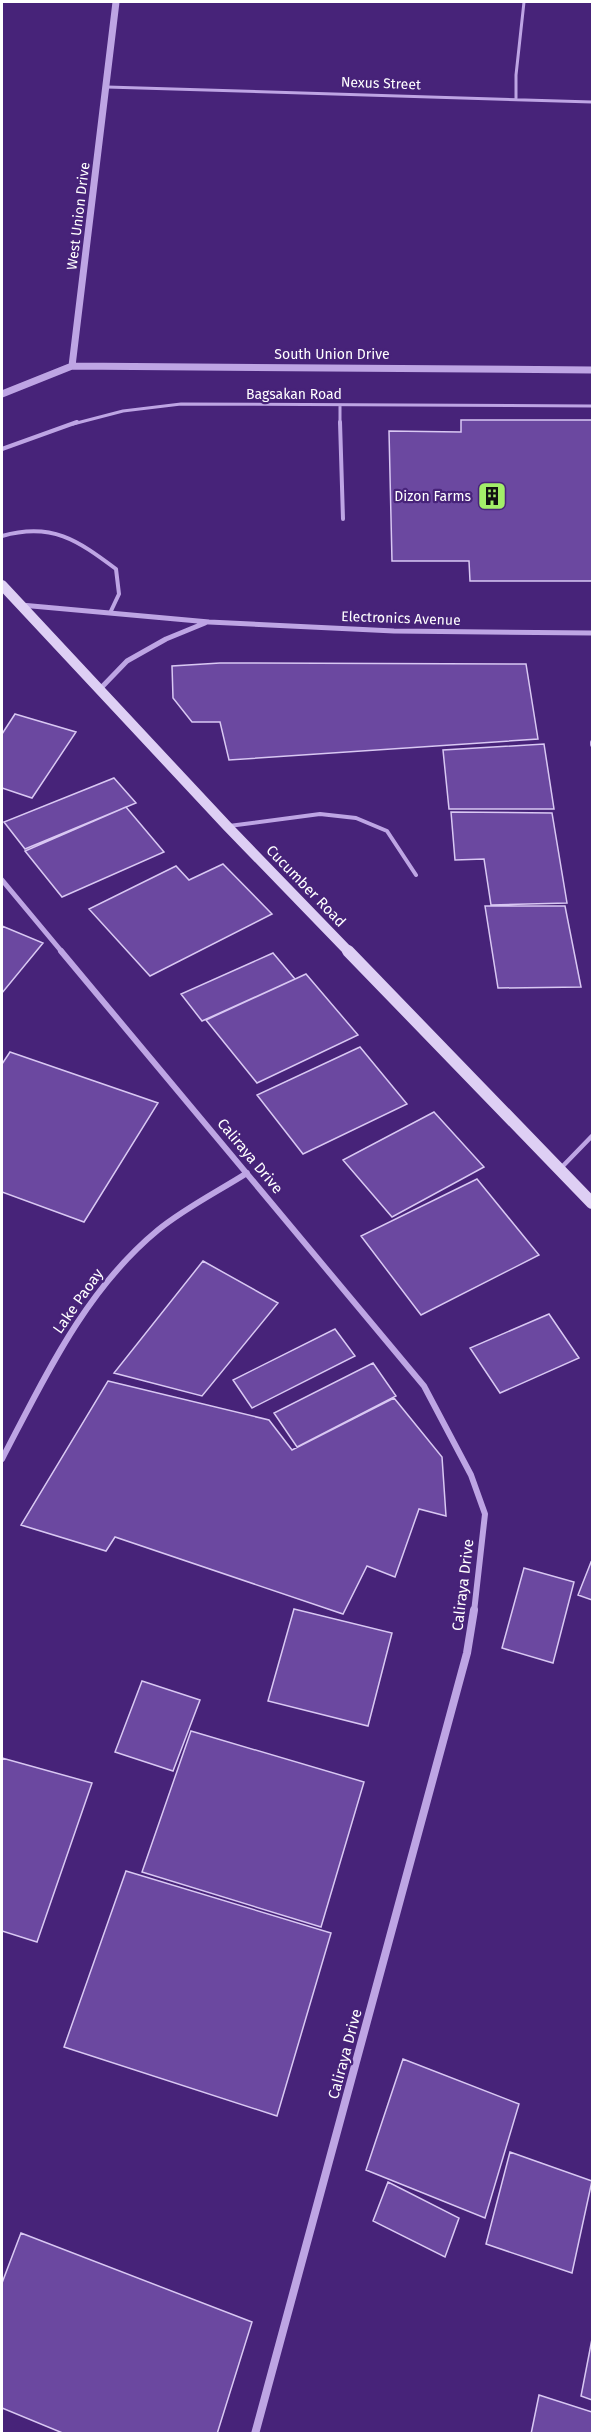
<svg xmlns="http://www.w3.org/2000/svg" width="594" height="2435" font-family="'Fira Sans',sans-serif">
	<rect width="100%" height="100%" fill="#472379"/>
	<path fill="#6b48a0" stroke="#d9c8f3" stroke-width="1.5" d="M461,420H592V581H470L469,561H392L389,431L461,432Z
		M220,663L526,664L538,739L229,760L220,722H192L173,698L172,666Z
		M15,714L76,732L32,798L2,788V734Z
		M544,744L554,809H449L443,750Z
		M114,778L136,803L25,849L4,822Z
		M126,807L164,852L62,897L25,851Z
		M451,812L552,813L567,903L491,905L484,859L455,860Z
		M223,864L272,914L150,976L89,909L176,866L189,880Z
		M485,906H565L581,987L498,988Z
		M2,926L43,943L2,993Z
		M273,953L295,979L202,1021L181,994Z
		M306,974L358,1035L257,1083L206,1020Z
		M360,1047L407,1104L303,1154L257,1095Z
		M10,1052L158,1103L84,1222L2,1192V1064Z
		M434,1112L484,1167L392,1217L343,1160Z
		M477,1179L539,1255L421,1315L361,1236Z
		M203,1261L278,1303L202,1396L114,1373Z
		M549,1314L579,1358L500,1393L470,1348Z
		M335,1329L355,1356L252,1408L233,1380Z
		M373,1363L396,1396L297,1447L274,1413Z
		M108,1381L269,1420L292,1450L394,1398L442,1457L446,1516L419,1509L395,1577L367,1566L343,1614L115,1537L106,1551L21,1525Z
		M591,1562L592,1563V1600L578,1595Z
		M524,1568L574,1582L553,1663L502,1648Z
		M294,1609L392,1633L368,1726L268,1701Z
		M142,1681L200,1700L173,1771L115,1752Z
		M191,1731L364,1782L321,1927L142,1872Z
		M2,1758L92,1783L37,1942L2,1931Z
		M126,1871L331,1933L277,2116L64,2047Z
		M403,2059L519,2104L485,2218L366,2170Z
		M510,2152L592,2181L572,2273L486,2244Z
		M388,2182L459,2218L445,2257L373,2221Z
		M21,2233L252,2322L217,2434H65L2,2408V2283Z
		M592,2339V2400L581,2396Z
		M539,2395L592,2412V2434H531Z"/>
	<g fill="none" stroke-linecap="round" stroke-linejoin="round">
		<path stroke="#bea5e4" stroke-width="3" d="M107,87L592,102
			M516,98V75L524,2
			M340,405V424
			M73,424L123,411L181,404L592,406"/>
		<path stroke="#bea5e4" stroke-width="4" d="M340,422L343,519
			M2,449L77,422
			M2,536C52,522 77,540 116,569L119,594L110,613
			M592,742V745
			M229,826L320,814L356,818L387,831L416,875"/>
		<path stroke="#bea5e4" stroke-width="4.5" d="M560,1169L592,1136"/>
		<path stroke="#bea5e4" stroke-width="5" d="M21,605L209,622L394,631L592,633
			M99,690L127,661L166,639L205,623
			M2,880L62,952"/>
		<path stroke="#bea5e4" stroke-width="6" d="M61,951L424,1386L471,1475L485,1514L474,1612
			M2,1459C45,1377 85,1290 158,1230C185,1208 217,1192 247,1173"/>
		<path stroke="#bea5e4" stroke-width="8" d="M255,2434L467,1653L474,1610"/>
		<path stroke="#bea5e4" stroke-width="7" d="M72,366L116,2
			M2,394L72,366L592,370"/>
		<path stroke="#decff4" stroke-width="10" d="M2,585L227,826L349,952"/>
		<path stroke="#decff4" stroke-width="12" d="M348,951L592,1203"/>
	</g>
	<defs>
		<g id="building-square" transform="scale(1.5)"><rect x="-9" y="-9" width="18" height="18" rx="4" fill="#a3ee69" stroke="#472379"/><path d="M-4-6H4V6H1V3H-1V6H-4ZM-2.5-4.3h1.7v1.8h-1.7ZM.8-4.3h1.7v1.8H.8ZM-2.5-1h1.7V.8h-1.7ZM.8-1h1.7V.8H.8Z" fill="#111"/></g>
	</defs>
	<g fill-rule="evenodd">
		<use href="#building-square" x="492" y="496"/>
	</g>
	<g text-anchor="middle" stroke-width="4.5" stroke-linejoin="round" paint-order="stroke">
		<g font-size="14" fill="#fff" stroke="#472379">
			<text transform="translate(381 83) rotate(2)" y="5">Nexus Street</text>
			<text transform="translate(78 216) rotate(-83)" y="5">West Union Drive</text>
			<text x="332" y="359">South Union Drive</text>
			<text x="294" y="399">Bagsakan Road</text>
			<text transform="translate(401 618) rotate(2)" y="5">Electronics Avenue</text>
		</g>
		<g font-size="14" fill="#fff" stroke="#472379" text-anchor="end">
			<text x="471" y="501">Dizon Farms</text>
		</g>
		<g font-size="15" fill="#fff" stroke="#472379">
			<text transform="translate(306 886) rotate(46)" y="5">Cucumber Road</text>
			<text transform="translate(250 1156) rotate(50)" y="5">Caliraya Drive</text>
			<text transform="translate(78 1301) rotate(-55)" y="5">Lake Paoay</text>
			<text transform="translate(463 1585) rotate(-83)" y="5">Caliraya Drive</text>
			<text transform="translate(345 2054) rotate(-75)" y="5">Caliraya Drive</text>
		</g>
	</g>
	<rect width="594" height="2435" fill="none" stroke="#ffffff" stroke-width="6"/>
</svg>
